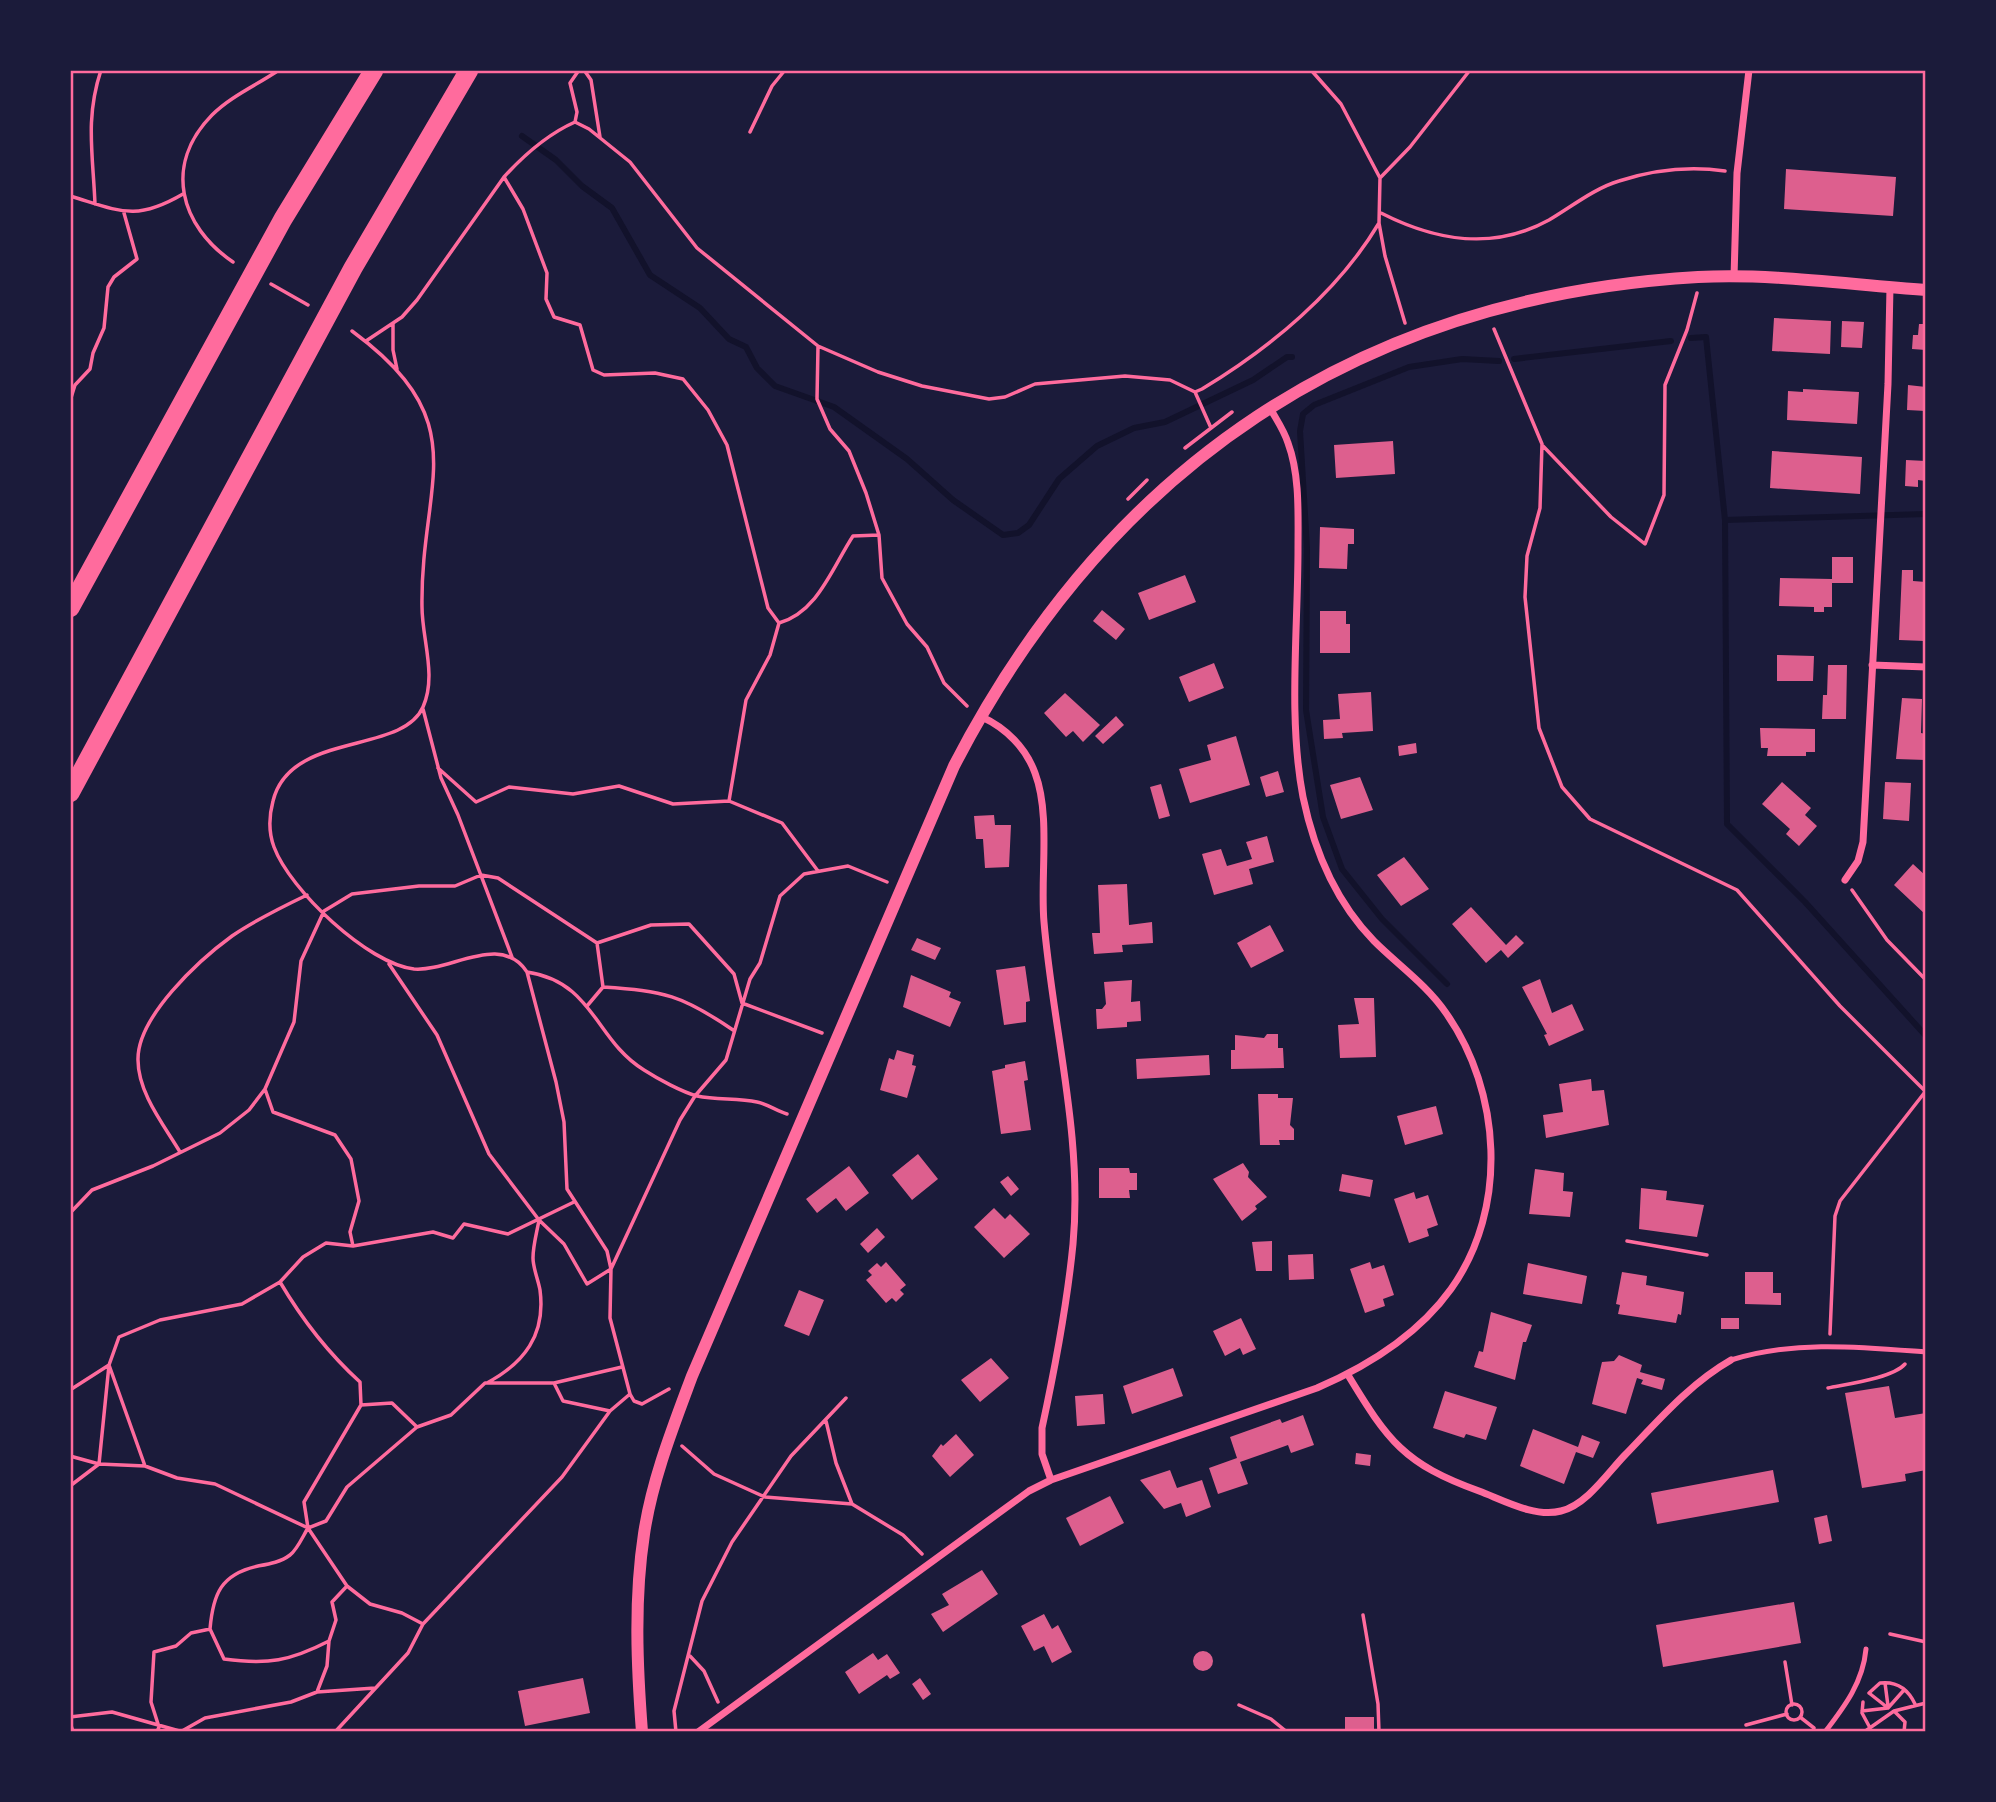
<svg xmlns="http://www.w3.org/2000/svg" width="1996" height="1802" font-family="Raleway,sans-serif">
	<rect width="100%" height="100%" fill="#1b1b3a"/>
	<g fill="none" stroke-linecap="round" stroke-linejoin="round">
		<path stroke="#12122b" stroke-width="6" d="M522,136L556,160L582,186L612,208L650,275L700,308L729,339L746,347L757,368L775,386L834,407L907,459L953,500L1003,535L1018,533L1029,525L1059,479L1097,446L1134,428L1165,422L1253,380L1287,357H1292
			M1691,338L1706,337L1725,520L1727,824L1805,902L1926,1036
			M1514,359L1671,341
			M1725,520L1926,514
			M1447,984L1382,919L1342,869L1323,817L1306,710L1307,548L1300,431L1303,414L1314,405L1409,367L1462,359L1499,361"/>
	</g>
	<path fill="#dd5f8e" d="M1786,169L1896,177L1893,216L1784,209Z
		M1774,318L1831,321L1830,354L1772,351Z
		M1842,321L1864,322L1862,348L1841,347Z
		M1919,324H1926V350L1912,349L1913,335H1918Z
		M1908,385L1926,387V411L1907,410Z
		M1803,389L1859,392L1857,424L1787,420L1788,391L1803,392Z
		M1393,441L1395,474L1336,478L1334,445Z
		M1772,451L1862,457L1860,494L1770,488Z
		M1906,460L1926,461V481L1918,480V487L1905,486Z
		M1320,527L1354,529V544H1348L1347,569L1319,568Z
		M1832,557H1853V583H1832V607H1824V612H1814V607L1779,606L1780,578L1832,579Z
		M1902,570H1913V581L1926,582L1925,641L1899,640Z
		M1185,575L1196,602L1149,620L1138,593Z
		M1102,610L1125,629L1116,640L1093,621Z
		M1320,611H1346V624H1350V653H1320Z
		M1777,655L1814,656L1813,681H1777Z
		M1214,663L1224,688L1189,702L1179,677Z
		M1828,665H1847L1846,719H1822L1823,695H1827Z
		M1371,692L1373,731L1342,733L1343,738L1324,739L1323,720L1340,719L1338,694Z
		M1065,693L1100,725L1083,742L1073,731L1066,737L1044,713Z
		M1902,698L1922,699L1921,733L1926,734V760L1896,759Z
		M1116,716L1124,725L1103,744L1095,736Z
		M1760,728L1815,729V752H1806V756H1767L1768,748H1761Z
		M1236,736L1250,785L1190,803L1179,769L1211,760L1207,745Z
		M1416,743L1417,753L1399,756L1398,746Z
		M1278,771L1284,792L1266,797L1260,777Z
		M1360,777L1373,810L1341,819L1330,785Z
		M1782,782L1811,808L1805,815L1817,826L1799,846L1786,834L1790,829L1762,804Z
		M1885,782L1911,783L1909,821L1883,819Z
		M1161,784L1170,816L1159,819L1150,787Z
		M994,815L995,825H1011L1009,867L985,868L983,839H976L974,816Z
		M1267,836L1274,862L1249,869L1253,884L1214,895L1202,854L1221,849L1227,866L1252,859L1246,842Z
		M1404,857L1429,889L1401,906L1377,875Z
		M1913,864L1926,876V915L1894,885Z
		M1127,884L1129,925L1152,922L1153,943L1122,945L1123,952L1094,954L1092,933H1100L1098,885Z
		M1471,907L1506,945L1516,935L1524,943L1508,958L1501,950L1486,963L1452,924Z
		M1270,925L1284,951L1251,968L1237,943Z
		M917,938L941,948L935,960L911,950Z
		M1025,966L1030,1001L1026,1002V1022L1004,1025L996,970Z
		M911,975L951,992L949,997L961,1002L950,1027L903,1007Z
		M1540,979L1552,1013L1572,1004L1584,1030L1549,1046L1544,1035L1547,1034L1522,987Z
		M1132,980L1131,1002L1140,1001L1141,1021L1127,1022V1027L1097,1029L1096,1009H1102L1106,1004L1104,982Z
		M1354,998H1374L1376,1057L1340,1058L1338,1025L1359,1024Z
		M1267,1034H1278V1048H1283L1284,1068L1231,1069V1050H1235V1035L1264,1038Z
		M897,1050L914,1055L912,1065L916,1066L907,1098L880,1090L889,1058L894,1060Z
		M1209,1055L1210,1075L1137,1079L1136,1059Z
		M1025,1061L1028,1080L1024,1081L1031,1130L1001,1134L992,1071L1005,1068V1065Z
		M1591,1079L1592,1091L1604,1090L1609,1125L1546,1138L1543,1115L1563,1112L1559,1084Z
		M1258,1094H1278V1098H1293L1290,1125L1294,1129V1140H1279L1280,1145H1260Z
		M1436,1106L1443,1134L1405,1145L1397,1116Z
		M918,1154L938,1179L912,1200L892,1175Z
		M1243,1163L1249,1172L1248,1177L1267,1197L1255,1206L1257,1209L1242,1221L1213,1179Z
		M849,1166L869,1193L846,1211L836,1198L817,1213L806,1199Z
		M1099,1168H1129L1130,1173H1137V1190H1129L1130,1198H1099Z
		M1535,1169L1564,1173L1563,1191L1573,1192L1570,1217L1529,1214Z
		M1342,1174L1373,1180L1370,1197L1339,1191Z
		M1008,1176L1019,1189L1011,1196L1000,1182Z
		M1641,1188L1667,1191L1666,1200L1704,1205L1697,1237L1639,1229Z
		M1414,1192L1416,1199L1428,1195L1438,1225L1427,1229L1429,1236L1409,1243L1394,1199Z
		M994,1208L1005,1219L1010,1214L1030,1234L1004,1258L974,1227Z
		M877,1228L885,1237L868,1253L860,1244Z
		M1272,1241V1271H1256L1252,1242Z
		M1313,1254L1314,1279L1289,1280L1288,1255Z
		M886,1262L906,1285L900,1290L904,1294L896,1302L892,1298L886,1303L866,1280L872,1275L868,1271L877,1263L881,1267Z
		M1370,1262L1372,1269L1384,1265L1394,1295L1383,1299L1385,1306L1365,1313L1350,1269Z
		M1528,1263L1587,1276L1582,1304L1523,1294Z
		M1622,1272L1647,1276L1646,1285L1684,1292L1681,1315L1678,1314L1676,1323L1618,1314L1620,1305L1616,1304Z
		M1745,1272H1773V1293H1781V1305L1745,1304Z
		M799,1290L824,1300L809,1336L784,1326Z
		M1491,1312L1532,1325L1526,1342H1523L1515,1380L1474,1367L1479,1351L1483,1352Z
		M1241,1318L1256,1349L1243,1355L1240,1348L1225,1356L1213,1331Z
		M1721,1318H1739V1329H1721Z
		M1619,1355L1642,1365L1640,1372L1665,1379L1662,1390L1641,1384L1643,1380L1637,1378L1626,1414L1592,1404L1602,1362L1614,1361Z
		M991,1358L1009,1378L980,1402L961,1380Z
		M1173,1368L1183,1396L1132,1414L1123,1386Z
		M1889,1386L1895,1418L1926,1413V1470L1905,1474L1906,1481L1862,1488L1845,1393Z
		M1445,1391L1497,1407L1486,1440L1466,1434L1464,1438L1433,1428Z
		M1103,1394L1105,1424L1077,1426L1075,1396Z
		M1303,1415L1314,1445L1291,1453L1288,1445L1240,1462L1248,1484L1218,1494L1209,1468L1237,1458L1230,1437L1280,1419L1282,1423Z
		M1533,1429L1578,1447L1582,1435L1600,1442L1593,1458L1576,1452L1564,1484L1520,1466Z
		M956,1434L974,1455L950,1477L932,1456L941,1444L943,1446Z
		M1356,1453L1371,1455L1370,1466L1355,1464Z
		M1170,1470L1177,1488L1202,1480L1211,1507L1186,1517L1181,1503L1164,1509L1140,1480Z
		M1773,1470L1779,1502L1657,1524L1651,1493Z
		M1110,1496L1124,1523L1080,1546L1066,1518Z
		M1827,1515L1832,1541L1819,1544L1814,1518Z
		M982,1570L998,1594L943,1632L931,1614L949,1605L942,1594Z
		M1794,1602L1801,1643L1663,1667L1656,1625Z
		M1044,1614L1052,1629L1058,1625L1072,1652L1052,1663L1044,1646L1034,1651L1021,1626Z
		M1193 1661a10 10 0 1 1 20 0a10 10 0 1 1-20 0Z
		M873,1653L878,1660L887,1654L900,1673L890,1679L887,1675L859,1694L845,1672Z
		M583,1678L590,1713L525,1726L518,1691Z
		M920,1678L931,1694L923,1700L912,1684Z
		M1345,1717H1374V1732H1345Z"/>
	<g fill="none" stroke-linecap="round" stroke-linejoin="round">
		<path stroke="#ff6b9d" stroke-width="3.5" d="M584,70L591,80L600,137
			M1311,70L1341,104L1380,178L1379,223L1385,256L1405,323
			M575,122L577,112L570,83L579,70
			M750,132L772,86L785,70
			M504,177L523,209L547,273L546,299L554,317L580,325L593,370L604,375L655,373L683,379L708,410L727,445L768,608L779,623
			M1380,178L1410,147L1470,70
			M70,196C120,211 135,222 183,194
			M95,204C93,154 85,119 101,70
			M1381,213C1436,241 1493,251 1549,220C1571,207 1595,188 1619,181C1653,170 1690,166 1725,171
			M233,262C180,226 163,165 212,115C231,96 257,85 279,70
			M271,284L308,305
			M393,323V350L397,369
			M1494,329L1542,444L1540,508L1527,556L1525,597L1539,728L1562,787L1590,819L1737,890L1840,1006L1925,1091
			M352,331C478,424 420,481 422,607C422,639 437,676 423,707C402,755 290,731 273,801C269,816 268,831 274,847C290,890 368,964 414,969C450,972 501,932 527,972L556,1082L564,1122L567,1189L607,1251L611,1269L610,1318L630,1394L634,1401L642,1404L669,1389
			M366,341L402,317L417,300L504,177C524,155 548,134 575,122L589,129L630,162L697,248L818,346L878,372L922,386L989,399L1005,397L1035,384L1125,376L1170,380L1195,392L1202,389C1270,348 1338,292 1379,223
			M818,346L817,399L830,429L849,451L866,493L879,535L882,578L907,624L927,647L944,683L967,706
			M1195,392L1211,428
			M70,401L75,385L90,369L93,353L104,328L108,287L114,277L137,259L124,213
			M1543,446L1611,517L1645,544L1664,495L1665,385L1687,330L1697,293
			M1185,448L1232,412
			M1128,499L1147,480
			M779,623C818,612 832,568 853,536L879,535
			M423,709L441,778L458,815L512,957
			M438,768L476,802L509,787L573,794L619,786L673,804L729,801L746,700L770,655L779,623
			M729,801L782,823L818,871
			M1852,890L1887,940L1926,980
			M389,964L437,1035L489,1154L539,1220L564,1244L587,1284L611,1269L680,1120L695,1096L726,1060L750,979L760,963L780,896L804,874L848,866L887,882
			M527,972C594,982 595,1040 644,1070C658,1079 682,1092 697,1096C717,1100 738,1098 757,1102C767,1104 777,1111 787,1114
			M603,987C664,991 682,995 733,1030
			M587,1006L603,987L597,943
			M265,1089L273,1112L335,1135L351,1159L359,1201L350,1232L353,1246
			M180,1152C164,1125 138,1093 138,1060C137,1017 199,960 232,936C255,920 282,907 307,895
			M70,1213L92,1190L153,1166L220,1133L249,1110L265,1089L294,1022L301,961L324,911L352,894L419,886H455L481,875L498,878L597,943L651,925L689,924L734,974L742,1003L822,1033
			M1627,1241L1707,1255
			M1830,1334L1835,1216L1840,1201L1925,1092
			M487,1383C524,1363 546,1335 540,1290C538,1279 533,1268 533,1258C533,1245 537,1232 539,1220
			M554,1383L622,1367
			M1828,1388C1847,1384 1893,1378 1905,1364
			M70,1390L109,1365L119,1337L160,1320L242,1304L280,1282
			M361,1405L304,1502L308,1528L347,1586L370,1604L402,1613L423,1624
			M826,1421L836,1463L852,1504
			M417,1427L392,1403L361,1405L360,1382C327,1352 303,1321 280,1282L303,1257L326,1243L353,1246L433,1232L453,1238L464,1224L508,1234L574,1202
			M682,1446L714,1474L765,1497L852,1504L903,1535L922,1554
			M70,1456L99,1464L145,1466L177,1478L215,1484L308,1528L326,1521L347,1487L417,1427L451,1415L485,1383H554L563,1401L610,1411
			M70,1486L99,1464L109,1365L145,1466
			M1363,1615L1378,1704L1379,1732
			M210,1629L224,1659C268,1665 290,1661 329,1641L336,1620L332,1602L347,1586
			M1890,1634L1926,1642
			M690,1656L704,1671L718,1702
			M1785,1662L1792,1705
			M1885,1683L1888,1706
			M317,1692L327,1666L329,1641
			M1869,1693L1880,1683C1897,1681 1908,1689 1915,1704
			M1869,1693L1888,1708
			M1863,1702L1862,1713L1869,1726
			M1786 1712a8 8 0 1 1 16 0a8 8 0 1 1-16 0Z
			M1239,1705L1271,1719L1287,1732
			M1862,1711L1888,1708L1904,1690
			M1894,1711L1905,1722L1904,1732
			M70,1717L112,1712L183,1732
			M1800,1717L1814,1728
			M70,1722L73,1732
			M1746,1725L1787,1714
			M182,1731L205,1718L291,1702L317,1692L375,1688
			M157,1732L159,1727L151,1702L154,1652L176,1646L191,1633L210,1629C213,1594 221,1574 258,1566C269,1564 281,1562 290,1555C297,1550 303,1536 308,1528
			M335,1732L408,1653L423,1624L562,1477L610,1411L630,1394
			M676,1732L674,1711L702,1601L732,1542L791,1456L846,1398
			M1864,1732L1894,1711L1926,1703"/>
		<path stroke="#ff6b9d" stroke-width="5" d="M1731,1360C1793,1340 1861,1347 1926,1352
			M1825,1732C1845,1706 1863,1682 1866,1649"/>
		<path stroke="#ff6b9d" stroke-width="7" d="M1734,277L1737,173L1749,70
			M1872,665L1926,667
			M982,717C1006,728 1026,748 1035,773C1051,815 1040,877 1044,922C1053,1029 1083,1136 1073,1244C1067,1305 1055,1368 1042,1428V1454L1051,1480
			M1845,880L1858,861L1863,842L1888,384L1890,287
			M1348,1375C1388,1441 1404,1464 1479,1491C1503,1500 1535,1518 1561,1511C1586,1505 1607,1474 1624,1456C1657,1422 1689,1384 1731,1360
			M698,1732L1029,1491L1051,1480L1317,1388C1368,1366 1418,1335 1451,1289C1509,1208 1501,1091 1446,1013C1427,985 1398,965 1374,941C1336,902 1314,850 1303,797C1288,719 1298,629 1298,549C1298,515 1300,475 1288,443C1284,430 1276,419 1270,408"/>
		<path stroke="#ff6b9d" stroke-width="12" d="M642,1732C637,1667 634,1599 644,1534C652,1480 673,1427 692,1376L954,766C1109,466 1359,297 1698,277C1773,273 1851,285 1926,290"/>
		<path stroke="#ff6b9d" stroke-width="19" d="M70,608L283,219L374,70
			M70,793L353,268L469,70"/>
	</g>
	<rect width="1996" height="1802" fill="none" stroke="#1b1b3a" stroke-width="144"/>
	<rect x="72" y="72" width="1852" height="1658" fill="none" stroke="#ff6b9d" stroke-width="2.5"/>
</svg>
